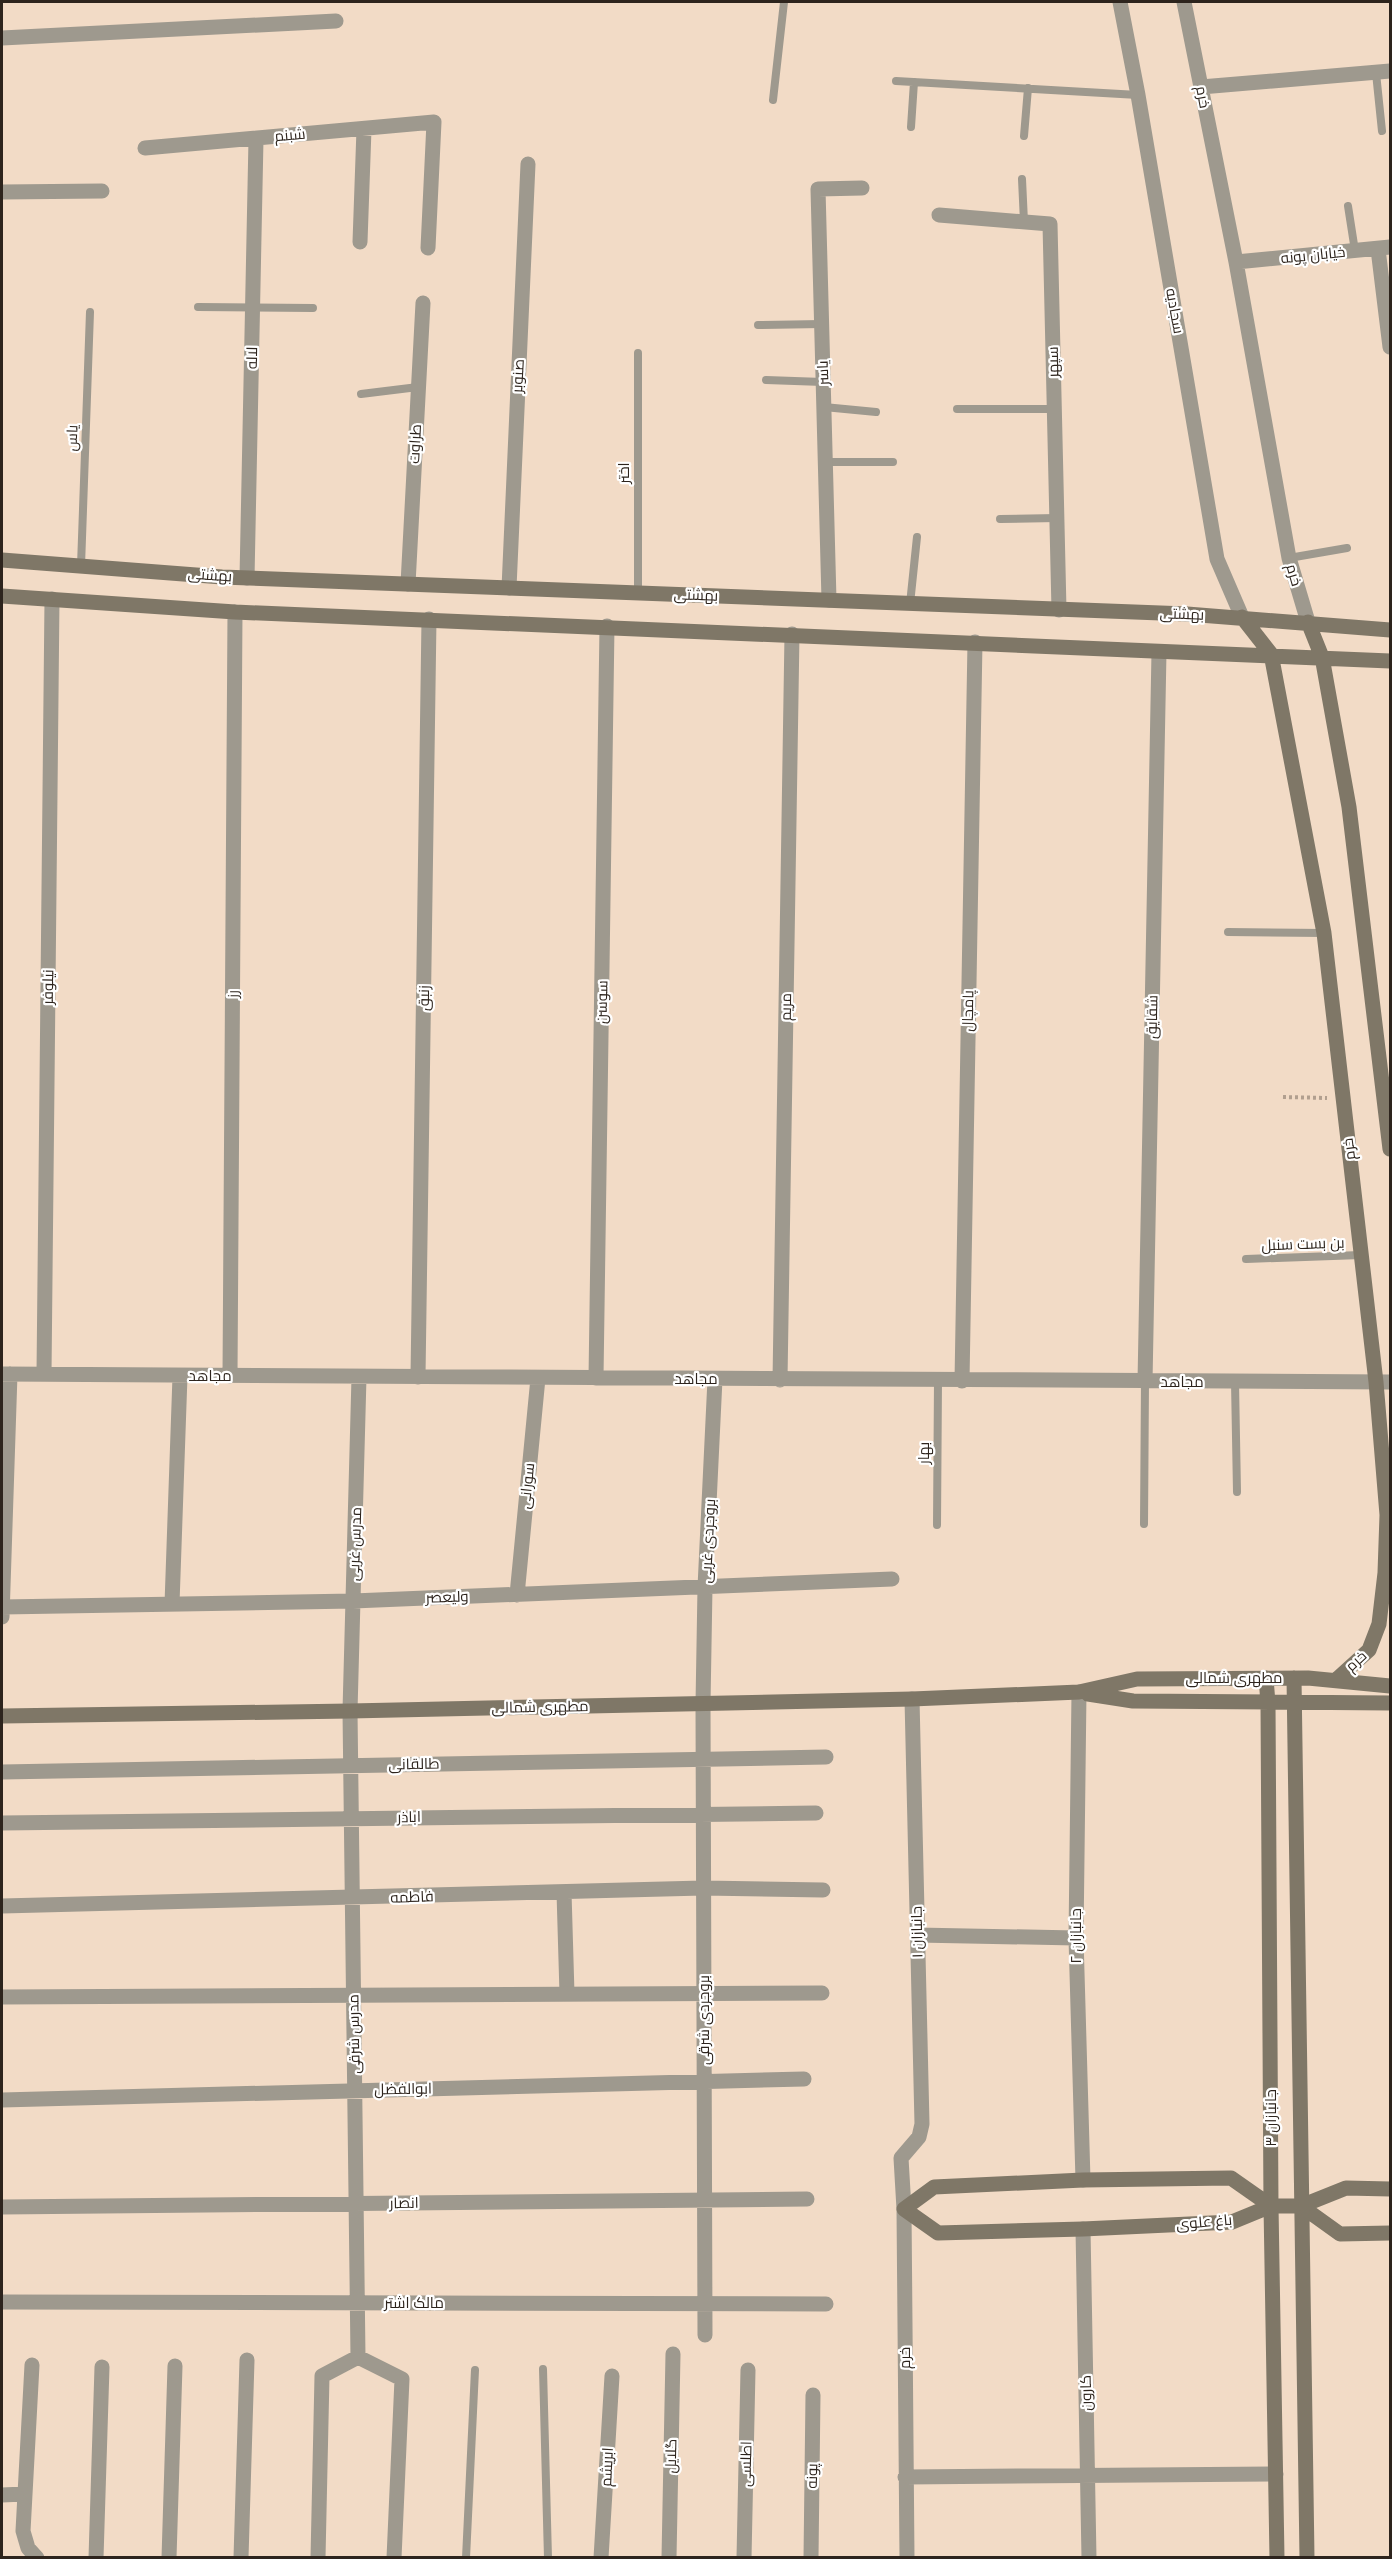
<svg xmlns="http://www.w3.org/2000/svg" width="1392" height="2559" font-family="Lora,Cairo,serif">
	<rect width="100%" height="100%" fill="#f2dbc6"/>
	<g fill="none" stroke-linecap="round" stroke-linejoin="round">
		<path stroke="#b19f8f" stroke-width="4" stroke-dasharray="3 3" stroke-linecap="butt" d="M1283,1097L1327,1098"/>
		<path stroke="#9e998e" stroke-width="8" d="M1376,73L1382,131
			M896,81L1138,95
			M773,100L784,2
			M911,127L914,82
			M1024,136L1028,88
			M1022,179L1024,222
			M1348,206L1355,251
			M198,307L313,308
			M758,325L822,324
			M766,380L823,382
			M361,394L418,387
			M824,407L876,412
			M957,409H1055
			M825,462H893
			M1000,519L1057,518
			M1289,558L1347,548
			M81,566L90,312
			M638,593V353
			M910,604L917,537
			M1228,932L1324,933
			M1246,1259L1361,1255
			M1235,1382L1237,1492
			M1144,1524L1145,1382
			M937,1525L938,1380
			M543,2369L548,2558
			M466,2558L475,2370"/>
		<path stroke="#9e998e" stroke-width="15" d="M1120,2L1138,95L1217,559L1242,617
			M1184,2L1236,262L1289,558L1308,622
			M2,38L336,21
			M1201,87L1390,71
			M145,148L434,122L428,248
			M2,192L102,191
			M939,215L1050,224L1059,610
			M360,242L364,129
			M1378,249L1390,347
			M1236,262L1390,247
			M247,578L256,139
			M408,584L423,303
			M509,588L528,164
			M829,600L818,189L862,188
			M2,1374L1390,1382
			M44,1374L52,599
			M230,1376L235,612
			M418,1377L429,619
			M596,1378L607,626
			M780,1380L792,634
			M962,1381L975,642
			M1145,1382L1159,652
			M517,1595L538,1378
			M172,1604L180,1376
			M2,1607L353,1601L892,1579
			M2,1617L10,1374
			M1079,1692L1076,1938L1083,2180
			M2,1772L826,1757
			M2,1823L816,1813
			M564,1892L567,1994
			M2,1906L703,1888L823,1890
			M917,1935L1076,1938
			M2,1997L822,1993
			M2,2100L804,2079
			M2,2207L807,2199
			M1083,2229L1089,2558
			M2,2302L826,2304
			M705,2335L703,1704L705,1587L715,1379
			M358,2357L350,1711L359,1377
			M32,2365L23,2531L28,2548L37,2558
			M905,2477L1276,2474
			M2,2495L24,2494
			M96,2558L102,2367
			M169,2558L175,2366
			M241,2558L247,2360
			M318,2558L322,2376L358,2357L402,2379L394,2558
			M601,2558L612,2376
			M669,2558L673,2354
			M744,2558L748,2370
			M811,2558L813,2395
			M907,2558L904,2209L901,2158L919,2137L922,2124L912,1699"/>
		<path stroke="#7f7767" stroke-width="15" d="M2,560L222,577L1187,614L1390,630
			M2,596L235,612L1390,661
			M1242,617L1271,654L1324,933L1376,1382L1387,1515L1385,1573L1379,1624L1369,1650L1337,1679
			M1308,622L1322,657L1349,807L1390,1149
			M1266,1678L1268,1703L1271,2206L1277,2558
			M1294,1678L1307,2558
			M1088,1694L1133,1701L1390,1703
			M2,1716L350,1711L912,1699L1079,1692L1137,1679L1308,1678L1390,1686
			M1231,2178L1271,2206L1232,2222L1083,2229L938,2233L904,2209L934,2187L1083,2180Z
			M1271,2206H1301L1346,2188L1390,2189
			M1301,2206L1340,2234L1390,2233"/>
	</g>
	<g text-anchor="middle" stroke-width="4.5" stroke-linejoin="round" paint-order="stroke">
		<g font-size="15" fill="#2d241d" stroke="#fff">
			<text transform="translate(1203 97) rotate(79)" y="5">خرم</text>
			<text transform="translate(290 135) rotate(-5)" y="5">شبنم</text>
			<text transform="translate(1313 255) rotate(-6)" y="5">خیابان پونه</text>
			<text transform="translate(1175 311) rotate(80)" y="5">سجادیه</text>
			<text transform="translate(252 358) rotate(-89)" y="5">لاله</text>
			<text transform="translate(1053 362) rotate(-91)" y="5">سپهر</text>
			<text transform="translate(823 373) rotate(-92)" y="5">یاسر</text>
			<text transform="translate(518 376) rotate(-87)" y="5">صنوبر</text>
			<text transform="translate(72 438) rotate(-88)" y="5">یاس</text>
			<text transform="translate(415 444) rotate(-87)" y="5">طراوت</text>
			<text transform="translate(624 473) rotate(-90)" y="5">اختر</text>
			<text transform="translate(210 575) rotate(4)" y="5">بهشتی</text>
			<text transform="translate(1294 575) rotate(74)" y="5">خرم</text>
			<text transform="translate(696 595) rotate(2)" y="5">بهشتی</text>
			<text transform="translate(1182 614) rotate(2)" y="5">بهشتی</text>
			<text transform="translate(48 987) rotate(-89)" y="5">نیلوفر</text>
			<text transform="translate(233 994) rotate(-90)" y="5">رز</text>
			<text transform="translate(424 998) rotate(-89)" y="5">زنبق</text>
			<text transform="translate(602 1002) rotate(-89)" y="5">سوسن</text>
			<text transform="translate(786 1007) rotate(-89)" y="5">مریم</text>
			<text transform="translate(968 1011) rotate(-89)" y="5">پامچال</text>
			<text transform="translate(1152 1017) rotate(-89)" y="5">شقایق</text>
			<text transform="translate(1349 1149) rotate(-97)" y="5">خرم</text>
			<text transform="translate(1303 1244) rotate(-2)" y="5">بن بست سنبل</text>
			<text x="210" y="1381">مجاهد</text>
			<text x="696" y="1384">مجاهد</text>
			<text x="1182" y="1387">مجاهد</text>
			<text transform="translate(924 1453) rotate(-90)" y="5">بهار</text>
			<text transform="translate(527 1486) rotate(-84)" y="5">سورانی</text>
			<text transform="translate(708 1541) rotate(-87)" y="5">بروجردی غربی</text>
			<text transform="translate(355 1544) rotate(-88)" y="5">مدرس غربی</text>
			<text transform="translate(447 1597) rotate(-2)" y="5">ولیعصر</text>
			<text transform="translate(1356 1661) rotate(-43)" y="5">خرم</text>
			<text x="1234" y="1683">مطهری شمالی</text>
			<text transform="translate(540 1707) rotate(-1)" y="5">مطهری شمالی</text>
			<text transform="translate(414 1764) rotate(-1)" y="5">طالقانی</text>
			<text transform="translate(409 1817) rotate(-1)" y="5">اباذر</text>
			<text transform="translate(412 1897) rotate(-2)" y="5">فاطمه</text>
			<text transform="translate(917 1932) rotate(-91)" y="5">جانبازان ۱</text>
			<text transform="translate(1076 1936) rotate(-90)" y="5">جانبازان ۲</text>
			<text transform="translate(704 2020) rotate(-90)" y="5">بروجردی شرقی</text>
			<text transform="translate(354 2034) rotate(-91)" y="5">مدرس شرقی</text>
			<text transform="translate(403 2089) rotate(-1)" y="5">ابوالفضل</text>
			<text transform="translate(1271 2118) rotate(-90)" y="5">جانبازان ۳</text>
			<text transform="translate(404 2203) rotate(-1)" y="5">انصار</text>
			<text transform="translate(1204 2222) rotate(-5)" y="5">باغ علوی</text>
			<text x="414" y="2308">مالک اشتر</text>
			<text transform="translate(905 2358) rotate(-90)" y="5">خرم</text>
			<text transform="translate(1086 2393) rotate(-91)" y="5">کارون</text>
			<text transform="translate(671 2456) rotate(-89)" y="5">گلایل</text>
			<text transform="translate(746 2464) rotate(-89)" y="5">اطلسی</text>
			<text transform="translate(607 2467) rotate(-87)" y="5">ابریشم</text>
			<text transform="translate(812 2476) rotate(-89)" y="5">پونه</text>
		</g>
	</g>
	<rect width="1392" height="2559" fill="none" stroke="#2d241d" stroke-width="6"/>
</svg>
